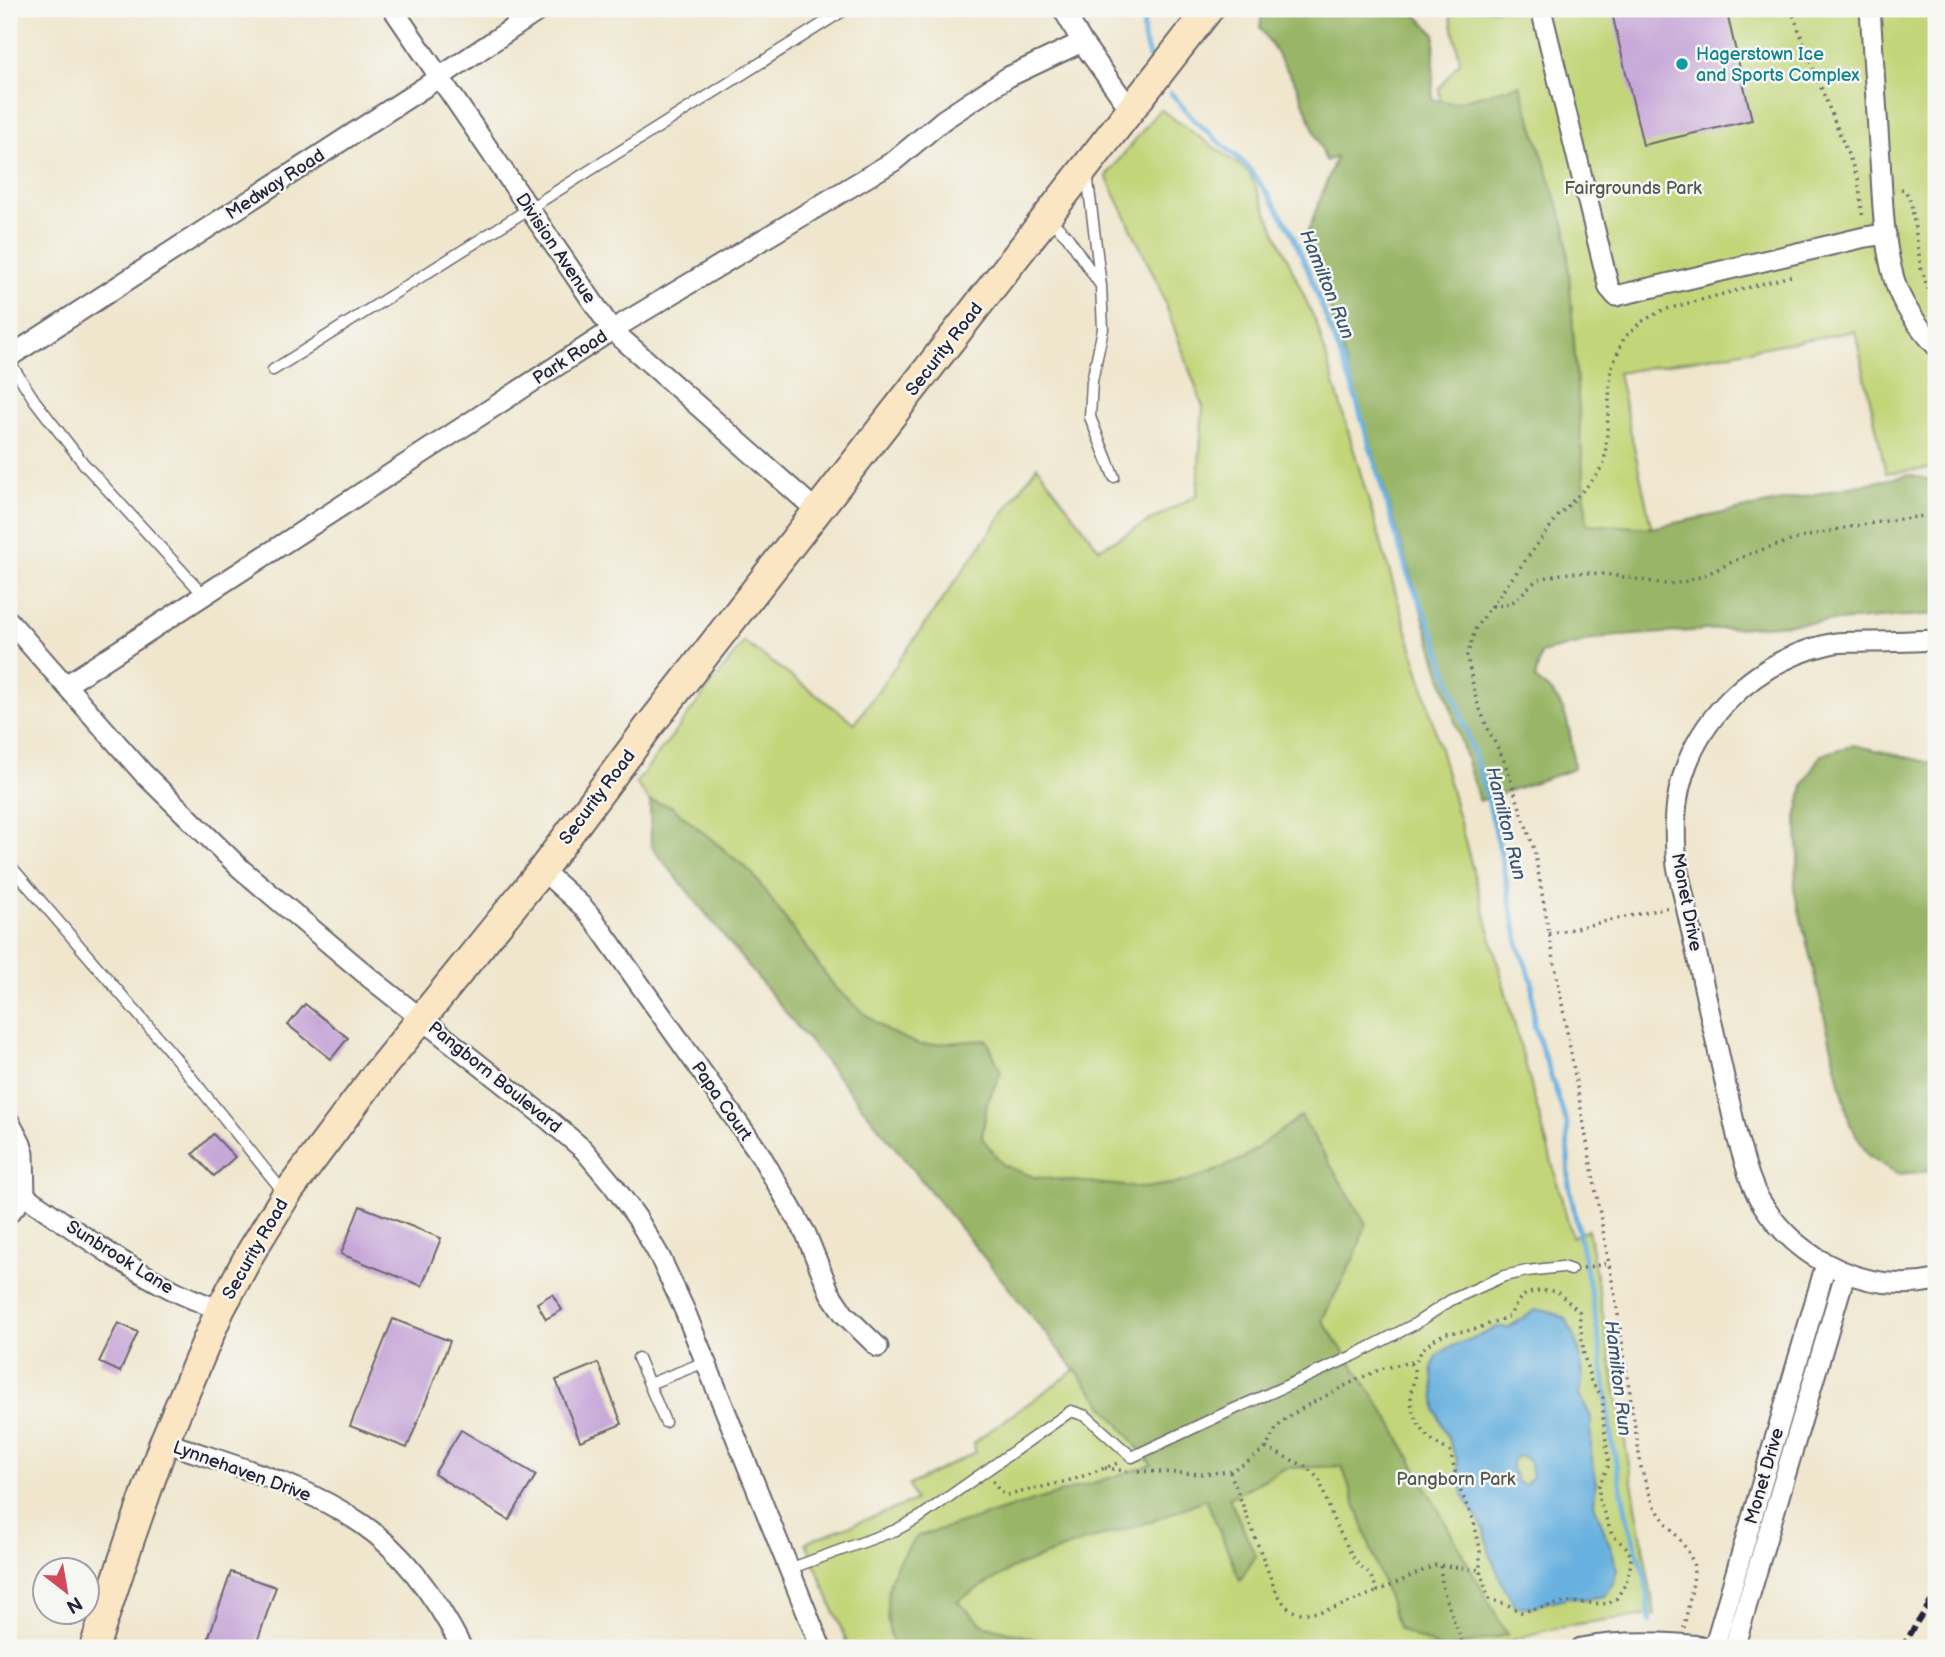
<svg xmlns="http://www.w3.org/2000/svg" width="1945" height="1657" font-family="'Balsamiq Sans',sans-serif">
	<rect width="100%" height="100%" fill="#f6f6f2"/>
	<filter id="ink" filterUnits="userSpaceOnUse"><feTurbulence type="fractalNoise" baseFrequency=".0143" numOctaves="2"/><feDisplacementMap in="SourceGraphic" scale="14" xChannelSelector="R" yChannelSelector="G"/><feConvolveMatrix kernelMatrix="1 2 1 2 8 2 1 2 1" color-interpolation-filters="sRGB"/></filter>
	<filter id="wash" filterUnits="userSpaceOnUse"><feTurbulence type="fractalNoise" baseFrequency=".00686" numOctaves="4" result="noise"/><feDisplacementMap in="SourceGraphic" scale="28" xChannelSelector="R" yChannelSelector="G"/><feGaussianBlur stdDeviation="1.57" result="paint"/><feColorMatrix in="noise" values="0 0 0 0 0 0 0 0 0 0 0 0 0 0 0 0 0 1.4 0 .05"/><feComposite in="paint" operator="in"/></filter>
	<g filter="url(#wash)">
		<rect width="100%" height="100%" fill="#efe6cd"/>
		<path fill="#c2d578" stroke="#727c5a" stroke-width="2" d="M1449,9H1936V468L1886,473L1855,331L1618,373L1661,572L1501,601L1439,89L1460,61Z
			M1160,109L1249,172L1317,325L1422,682L1572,1237L1588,1229L1655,1615C1598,1620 1545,1626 1491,1648H849L806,1542L915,1501L909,1485L976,1452L973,1443L1075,1370L636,783L744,642L855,723L1037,466L1099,549L1197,495L1203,407L1158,284L1106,176Z"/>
		<path fill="#99b668" stroke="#5e6c52" stroke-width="2" d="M1263,9H1411L1435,34L1432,99L1453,103L1520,85L1566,230L1587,524L1651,528L1909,475L1936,481V614L1605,637L1541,653L1535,679C1541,684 1548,688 1553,694C1570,713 1572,745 1574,769L1479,801L1307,234L1336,157L1326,161L1297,86L1260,27Z
			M1853,745L1936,764V1169L1932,1171L1898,1174L1868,1155L1850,1124L1794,889L1799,854L1796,819L1803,786L1821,755Z
			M650,801L671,806L751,872L835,987L860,1010L887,1031L920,1045L987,1040L1001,1072L987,1103L982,1138L1003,1165L1034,1177L1144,1188L1178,1183L1211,1173L1242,1159L1301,1116L1366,1224L1355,1256L1322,1320L1386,1414L1507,1635L1448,1648H1439L1399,1629L1342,1466L1286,1468L1229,1498L1256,1556L1240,1580L1206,1499L1153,1521L1085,1541L1017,1566L957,1601L983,1625L1049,1643L1050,1648H894C885,1621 883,1588 898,1562C903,1553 911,1544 918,1536L1152,1465L651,846Z"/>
		<path fill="#68b0df" stroke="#45698d" stroke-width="2" fill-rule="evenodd" d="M1535,1310L1550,1311L1567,1320L1579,1350L1583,1374L1580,1395L1591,1417V1452L1596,1483L1594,1504L1613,1554L1617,1570L1613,1584L1605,1596L1584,1599L1569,1597L1530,1607L1515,1606L1505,1589L1490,1555L1485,1531L1464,1496L1458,1477L1457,1460L1436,1410L1432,1367L1438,1355L1450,1347L1484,1334L1497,1327H1509ZM1517,1456L1524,1457L1530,1463L1532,1477L1526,1485L1518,1483L1512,1468V1462Z"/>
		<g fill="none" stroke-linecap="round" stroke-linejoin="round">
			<path stroke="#68b0df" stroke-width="5" d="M1143,9L1144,39L1150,60
				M1171,93L1194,120L1247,166L1269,196L1289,227L1309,272L1353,389L1407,572L1437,641L1468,735L1487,796L1500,849L1519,947L1532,981L1534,1025L1567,1124L1569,1185L1594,1308L1606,1390L1612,1442L1628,1522L1645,1577L1650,1622"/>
		</g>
		<g id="blocks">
			<path fill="#c7a7d8" d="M1611,9H1726L1752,120L1643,145Z
				M305,1004L348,1038L331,1059L288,1025Z
				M213,1134L235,1157L214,1176L193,1154Z
				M360,1206L441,1238L422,1286L341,1254Z
				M552,1294L562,1310L546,1319L537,1303Z
				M393,1319L450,1341L407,1448L350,1426Z
				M118,1323L138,1332L120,1372L99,1362Z
				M598,1363L622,1424L580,1441L556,1380Z
				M461,1430L536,1475L509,1520L434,1474Z
				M231,1572L276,1587L255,1648H205Z"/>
		</g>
	</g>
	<g filter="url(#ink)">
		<use href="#blocks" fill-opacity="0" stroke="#6a676e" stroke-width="2"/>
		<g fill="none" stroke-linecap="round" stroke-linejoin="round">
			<g stroke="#6a676e" stroke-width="13">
				<path id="lane" d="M1087,173L1101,286L1103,329L1092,381L1090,417L1114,477
					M1048,218L1067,236L1099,283
					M9,361L35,401L84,464L204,595
					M273,370L846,9
					M9,864L174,1056L285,1194
					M638,1358L649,1384
					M665,1422L649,1384L705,1362
					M789,1569L896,1530L920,1517L1071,1411L1086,1416L1132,1457L1221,1415L1353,1356L1415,1324L1451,1300L1504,1276L1527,1271L1562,1267L1571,1270"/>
			</g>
			<g stroke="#6a676e" stroke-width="23">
				<path id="street" d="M393,9L612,330L817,511
					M1063,9L1082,42L1130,109
					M1541,9L1609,288L1616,296L1865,237L1886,234
					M1870,9C1873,59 1877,109 1880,160C1883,202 1883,248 1897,288C1905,310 1921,329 1936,346
					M9,357L440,77L541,9
					M9,621L143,773L241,869L370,978L549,1120L584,1150L613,1185L637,1218L660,1257L685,1311L821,1648
					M1936,640C1913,641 1890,642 1867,642C1855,643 1842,641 1830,644C1753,661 1689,723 1677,802C1674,824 1675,844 1677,866L1738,1140C1745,1162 1750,1186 1763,1205C1800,1262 1869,1295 1936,1280
					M66,685L612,330L894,161L943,120L1008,77L1082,42
					M542,870L582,906L594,920L760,1154L806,1234L830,1293L844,1314L878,1347
					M9,1121L21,1144L24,1154L25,1196L9,1213
					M25,1196C74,1229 122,1265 175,1291C189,1298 205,1304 220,1310
					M164,1442C231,1465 303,1483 362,1524C406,1554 438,1601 462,1648
					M1581,1648C1625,1640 1672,1642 1716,1648
					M1714,1648L1826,1264
					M1734,1648L1845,1274"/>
			</g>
			<g stroke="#6a676e" stroke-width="32">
				<path id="secondary" d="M94,1648L129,1542L164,1442L220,1310L251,1252L286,1195L374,1077L542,870L647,729L1209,9"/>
			</g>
			<path stroke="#6a676e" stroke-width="3.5" stroke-dasharray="2 5" stroke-linecap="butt" d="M1791,9L1815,73L1858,179L1863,220
				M1901,189L1905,190L1911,202L1921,268L1936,312
				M1492,606C1520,605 1517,595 1536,581C1542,578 1551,576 1557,575C1582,569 1617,576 1642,580C1650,581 1660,584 1668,584C1702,582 1728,561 1758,551C1816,531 1876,521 1936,515
				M1549,934L1670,907
				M1583,1268L1609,1263
				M1266,1448L1307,1467L1319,1479L1333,1519L1355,1561L1370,1575L1378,1591L1436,1565L1480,1570
				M1105,1468L1127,1471
				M1138,1471L1202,1474L1230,1471L1246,1463L1266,1448L1276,1429L1286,1418L1308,1405L1358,1379L1384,1368L1416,1361L1422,1350L1433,1340L1446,1333L1473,1330L1510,1316C1521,1290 1530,1291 1556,1291L1579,1311L1584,1356L1591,1381L1603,1398V1418L1609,1465L1599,1485V1499L1612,1535L1626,1547L1631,1556L1630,1567L1626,1583L1616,1599L1608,1604L1566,1602L1521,1612L1506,1604L1489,1599L1480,1570V1548L1474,1522L1459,1487L1450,1451C1427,1441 1410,1420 1411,1394C1412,1381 1419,1374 1410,1363
				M1230,1472L1274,1587C1279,1596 1284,1608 1296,1612C1318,1618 1357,1599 1378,1591
				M993,1481L1000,1492L1009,1495L1075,1479L1118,1463
				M1440,1566L1443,1590L1464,1648
				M1684,1628C1686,1613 1697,1576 1693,1563C1688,1546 1669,1528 1659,1513C1650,1499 1646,1483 1641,1467L1617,1308L1534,849L1503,758L1487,727L1476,699L1467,656L1476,627L1559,515L1595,478L1604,463L1606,446L1611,369L1624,338L1641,322L1663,310L1795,275"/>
			<use href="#lane" stroke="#fff" stroke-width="10"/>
			<use href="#street" stroke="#fff" stroke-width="19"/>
			<use href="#secondary" stroke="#fbe6c4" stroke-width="28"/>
			<path stroke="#22223b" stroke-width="5" stroke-dasharray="10 5" stroke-linecap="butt" d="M1901,1648L1936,1593"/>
		</g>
	</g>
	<circle fill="#0f9aa8" stroke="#f6f6f2" stroke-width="2.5" cx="1682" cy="64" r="7"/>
	<g text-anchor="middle" stroke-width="5" stroke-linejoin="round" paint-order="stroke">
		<g font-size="18" fill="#0d838f" stroke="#f6f6f2" text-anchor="start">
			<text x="1696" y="60">Hagerstown Ice<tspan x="1696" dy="21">and Sports Complex</tspan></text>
		</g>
		<g font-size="18" fill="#22223b" stroke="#f6f6f2">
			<text transform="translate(275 184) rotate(-33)" y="6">Medway Road</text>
			<text transform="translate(556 248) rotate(56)" y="6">Division Avenue</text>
			<text transform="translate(944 349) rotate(-52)" y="6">Security Road</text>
			<text transform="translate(570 357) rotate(-33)" y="6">Park Road</text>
			<text transform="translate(597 797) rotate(-53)" y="6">Security Road</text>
			<text transform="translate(1687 902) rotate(79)" y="6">Monet Drive</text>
			<text transform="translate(495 1077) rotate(39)" y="6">Pangborn Boulevard</text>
			<text transform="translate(722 1101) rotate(55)" y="6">Papa Court</text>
			<text transform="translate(255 1249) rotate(-60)" y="6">Security Road</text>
			<text transform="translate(120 1257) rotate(32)" y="6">Sunbrook Lane</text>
			<text transform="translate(242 1471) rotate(20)" y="6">Lynnehaven Drive</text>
			<text transform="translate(1764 1476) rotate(-74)" y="6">Monet Drive</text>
		</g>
		<g font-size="18" fill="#52584d" stroke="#f6f6f2">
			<text x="1633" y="194">Fairgrounds Park</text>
			<text x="1456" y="1485">Pangborn Park</text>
		</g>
		<g font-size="19" font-style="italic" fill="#3a5474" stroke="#f6f6f2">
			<text transform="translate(1328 284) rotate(68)" y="7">Hamilton Run</text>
			<text transform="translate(1507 823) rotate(76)" y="7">Hamilton Run</text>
			<text transform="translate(1619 1378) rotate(83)" y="7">Hamilton Run</text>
		</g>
	</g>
	<rect width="1945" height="1657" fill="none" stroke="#f6f6f2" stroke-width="35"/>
	<g transform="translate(66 1591) rotate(149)"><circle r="33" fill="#f6f6f2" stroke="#a1a1a9" stroke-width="2"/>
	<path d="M0-5L12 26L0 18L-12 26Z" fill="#d1495b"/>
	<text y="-10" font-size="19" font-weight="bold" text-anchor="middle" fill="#22223b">N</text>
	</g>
</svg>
